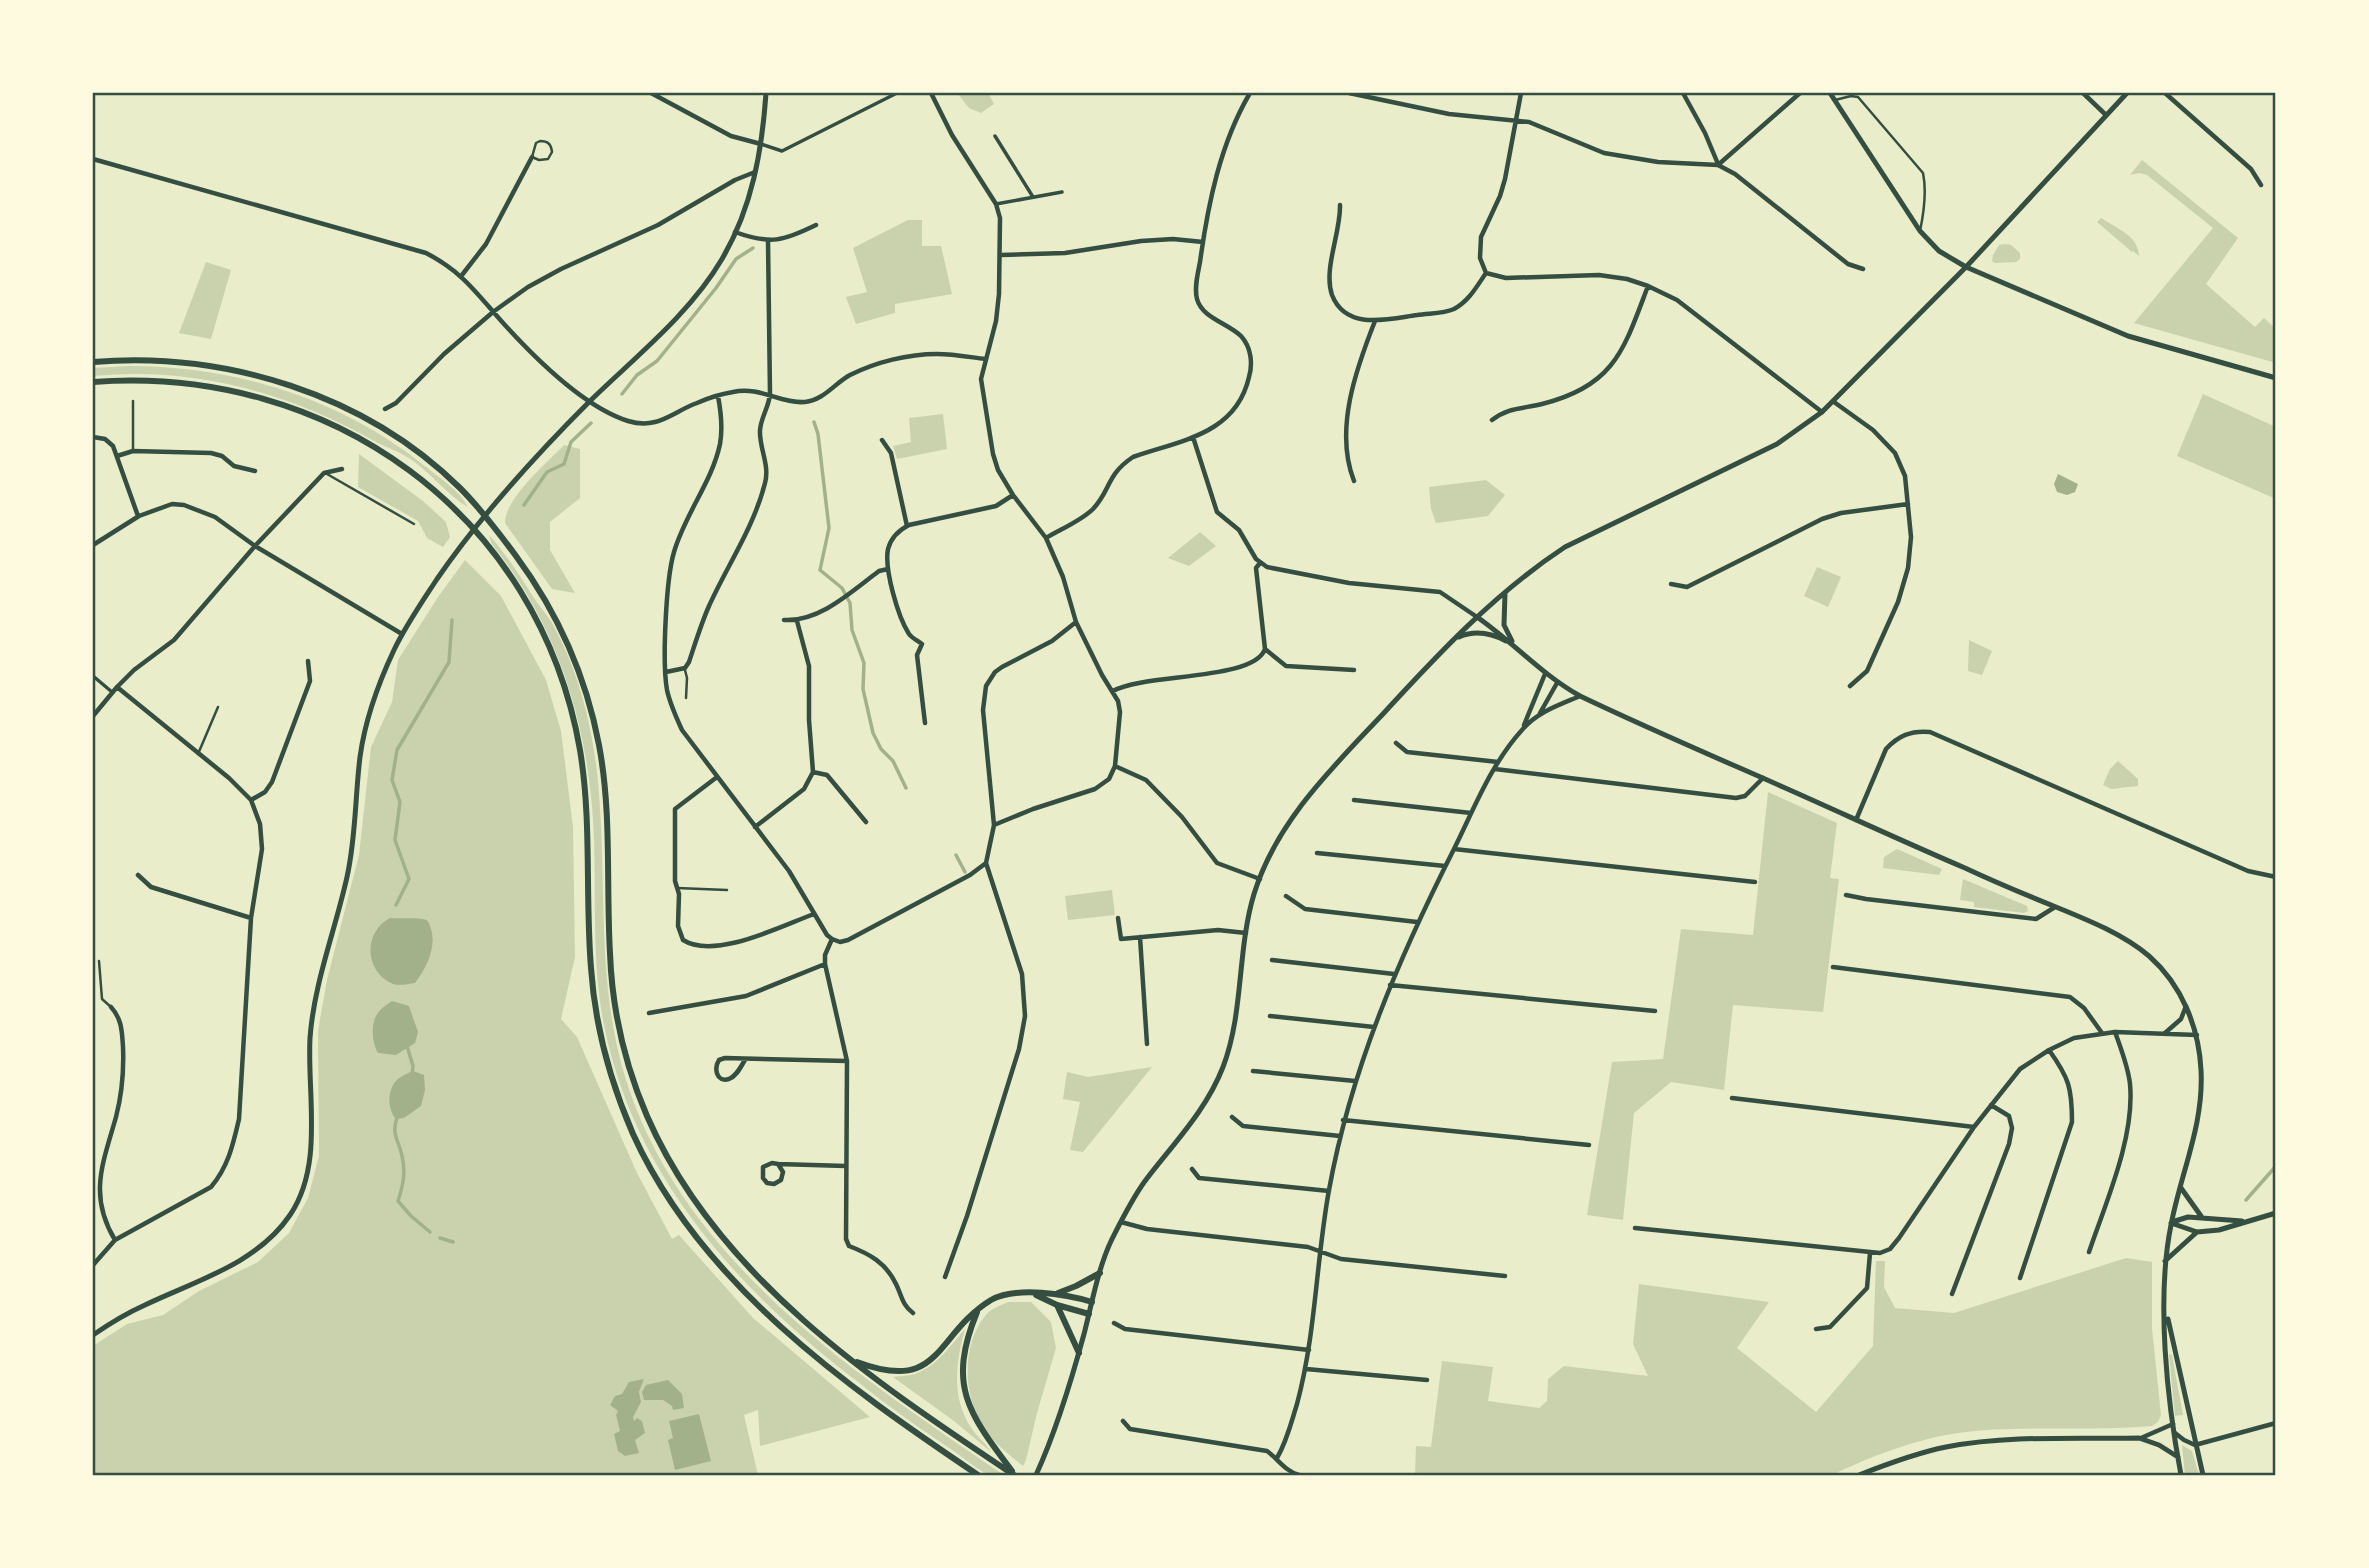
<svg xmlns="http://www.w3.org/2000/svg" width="2369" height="1568" font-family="'IBM Plex Sans',sans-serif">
	<rect width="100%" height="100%" fill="#e9edc9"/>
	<path fill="#cad2ad" d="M988,93L994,104L981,113L969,108L957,93Z
		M2142,160L2238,238L2206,284L2255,327L2264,318L2276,329V363L2134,323L2213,228L2147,175L2139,173L2130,175Z
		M2101,218C2116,228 2139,236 2139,256L2133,251L2132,252L2097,222Z
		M908,220H922V246H941L952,294L895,304V313L856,324L846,297L867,292L853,248Z
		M2005,244L2011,245L2020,253V259L2016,262L1995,263L1992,261L1993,255L1999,245Z
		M206,262L231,270L211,339L179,333Z
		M129,366C236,366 342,399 426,467C440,478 460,491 468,507C449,497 429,470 407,457C398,451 388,448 378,443C290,393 195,366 93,376V368Z
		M2203,394L2276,427V499L2177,456Z
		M943,414L947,449L897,459L893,446L911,442L909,418Z
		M564,445L580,449V498L550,522V550L575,593L552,589L505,523C505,498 547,463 564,445Z
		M359,454L423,501L446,522L450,537L443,547L427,538L418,521L358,487Z
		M1486,480L1505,495L1488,516L1436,523L1431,509L1429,487Z
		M1200,532L1216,546L1189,566L1168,558Z
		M489,535C505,553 519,574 532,595C538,605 546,613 552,623C583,678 597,746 600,809C606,900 598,991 626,1080C684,1262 854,1373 1004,1475C999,1475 992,1476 988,1474C976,1469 965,1459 955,1452C922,1430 889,1407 858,1382C739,1291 634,1177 604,1025C592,964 596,901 594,839C590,730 560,629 492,544Z
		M465,560L501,596L546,680L561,731L573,827L575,957L561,1019L577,1037L637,1173L672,1239L679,1235L753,1318L870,1417L760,1446L758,1410L744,1415L758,1475H93V1346L127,1324L163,1315L199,1291L258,1262L289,1233L308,1198L319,1156L318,1031L327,980L359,855L371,747L392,702L398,660L438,597Z
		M1817,567L1841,577L1828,607L1804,596Z
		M1969,640L1992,651L1982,675L1968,671Z
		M2118,761L2138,779V786L2111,789L2103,785L2110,769Z
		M1768,792L1837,823L1830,878L1839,879L1823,1012L1733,1005L1724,1090L1671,1082L1634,1113L1623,1220L1587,1215L1612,1062L1663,1059L1681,929L1753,935Z
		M1897,849L1942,869L1939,875L1883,868L1884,857Z
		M1963,879L2027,906L2028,911L2024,913L1974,907V902L1960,900Z
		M1112,890L1115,915L1068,920L1065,896Z
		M1152,1067L1083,1152L1070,1150L1080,1102L1063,1099L1067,1072L1088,1077Z
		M2126,1258L2152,1262V1328L2161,1415L2158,1422L2152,1426C2094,1431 2034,1426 1975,1431C1926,1435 1876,1454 1832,1475H1415L1416,1446L1431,1447L1442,1361L1493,1367L1488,1401L1539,1408L1547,1401L1548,1379L1564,1366L1648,1376L1633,1344L1639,1284L1769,1302L1737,1348L1816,1412L1873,1346L1876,1261H1885L1884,1287L1895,1308L1954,1313Z
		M1008,1302H1031L1051,1322L1056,1348L1037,1413L1026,1460L1023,1466C1007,1453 991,1441 981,1423C963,1391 962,1345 985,1316C990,1309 1001,1305 1008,1302Z
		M965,1329C956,1361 951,1396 970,1426C976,1436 986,1443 991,1452L954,1421L893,1377C899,1376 907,1376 915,1374C937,1366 950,1346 965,1329Z
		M2169,1354L2172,1355L2183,1415L2175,1416Z
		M2182,1445L2192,1451L2199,1475H2185Z"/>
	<path fill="#a3b18a" d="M2058,474L2078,484L2075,492L2067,495L2057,492L2054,484Z
		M390,918C403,919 415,917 427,920C440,941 428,966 415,983C408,984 400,986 393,984C364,972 363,932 390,918Z
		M392,1001L409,1006L418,1032L415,1043L396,1055L378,1053C372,1043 370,1023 378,1013C381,1008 388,1004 392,1001Z
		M413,1071L424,1075L425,1090L421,1106L404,1118L396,1119C387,1110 387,1089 397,1080C401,1076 408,1073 413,1071Z
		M644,1379L639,1392L641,1402L633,1417L634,1421L637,1418L642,1421L645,1433L635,1440L639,1453L625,1456L618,1451L614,1434L620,1431L616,1415L618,1411L610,1405L615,1396L622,1394L629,1382Z
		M668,1380L682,1394L684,1408L673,1410L672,1406L663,1400H644L642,1392L646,1385Z
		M699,1414L711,1461L675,1470L668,1440L673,1438L669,1421Z"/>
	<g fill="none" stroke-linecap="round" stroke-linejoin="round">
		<path stroke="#a3b18a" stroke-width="3.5" d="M622,394L637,375L657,361L716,288L736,259L753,248
			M814,422L818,434L829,528L820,570L842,588L850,603L852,630L864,663L863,689L873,733L881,749L893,761L906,788
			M524,505L547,472L564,464L571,442L591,423
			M956,855L965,872
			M396,905L409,879L395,840L400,802L392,780L397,750L449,662L452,620
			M407,1046L413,1066L412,1075
			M397,1118C391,1134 399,1141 402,1156C406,1172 403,1186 398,1201L411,1216L430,1232
			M2246,1200L2276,1166
			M440,1238L453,1242"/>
		<path stroke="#344e41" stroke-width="2.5" d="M1835,100L1851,96L1858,97L1923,173C1927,192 1924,212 1920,231
			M540,141C548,141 551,144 552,152L548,159L539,160L532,157L536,143Z
			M133,451V401
			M327,474L414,524
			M685,670L687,678L686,698
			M198,754L218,707
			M677,888L727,890
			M99,961L102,999L111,1007"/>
		<path stroke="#344e41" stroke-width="3.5" d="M995,136L1033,197
			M761,144L782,151L897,93
			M996,204L1062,192
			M93,676L112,692"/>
		<path stroke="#344e41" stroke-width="4.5" d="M651,93L731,136L761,144
			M931,93L952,135L996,204L1000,218L999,294L996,321L981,379L993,454L998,470L1013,495L1046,538L1063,577L1076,622L1102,675L1118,701L1120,712L1115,766L1109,779L1095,789L1033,809L994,825
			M1349,93L1449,114L1529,122L1604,153L1658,162L1718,165L1735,174L1848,264L1863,269
			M1521,93L1505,179L1500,196L1481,237L1480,258L1486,273L1506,278L1599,275L1627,279L1648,286L1677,300L1822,412
			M1683,93L1705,133L1718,164
			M2083,93L2106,115
			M2165,93L2251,169L2261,185
			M93,159L426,253C463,272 477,294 504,324C534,357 584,407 628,421C658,430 672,412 697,403C708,398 721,394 733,392C760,386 781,404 805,402C824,400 835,383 850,375C876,362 908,354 937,354C953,354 969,357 985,359
			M1718,165L1800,93
			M1340,205C1341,232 1323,269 1332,295C1346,331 1388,319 1417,315C1429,313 1443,314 1454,309C1469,301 1477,286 1486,273
			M735,232C771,245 783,241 816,225
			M1001,255L1065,253L1141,241L1173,239L1203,242
			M462,275L486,244L532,157
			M718,396C721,412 723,428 720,444C712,482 685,514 674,552C666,579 662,662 667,690C670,704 676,717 682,730L789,871L827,935L832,939L825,955V964L847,1061L846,1239L849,1246C870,1254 886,1263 896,1284C902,1296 902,1305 913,1313
			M1834,402L1873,430L1895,453L1905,476L1911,537L1908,568L1898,602L1867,671L1850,686
			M385,409L396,403L444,354L493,312L528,287L561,269L658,225L735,180L755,172
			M1492,420C1509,407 1522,409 1542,404C1615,386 1624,349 1648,286
			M93,437L105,439L113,446L138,516
			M1193,437L1217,512L1239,530L1256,559L1267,567L1349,583L1440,592L1477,617
			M882,440L891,453L907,526
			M117,456L133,451L211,453L222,456L234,466L255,471
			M1354,481C1334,430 1356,369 1375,321
			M1046,538C1061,529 1081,521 1093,509C1111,490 1106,475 1133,457C1182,440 1236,434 1249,377C1253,363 1251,347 1241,336C1228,323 1202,318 1197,299C1194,287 1198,273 1200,262C1208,204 1220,144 1250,93
			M93,545L139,516L172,504L184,505L215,517L255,546L402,634
			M1671,584L1687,587L1822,519L1841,513L1908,504
			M784,620C820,622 852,591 879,571L888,569
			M1265,649L1286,666L1354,670
			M666,672L685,668L689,662C695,644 701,624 709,606C727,566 754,527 765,483C770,465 759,448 760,430C761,417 769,407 770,394L768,241
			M1113,691C1145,673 1254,681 1265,649L1256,568L1260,563
			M1540,713L1557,683
			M93,716L117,687L134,670L174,640L255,546L324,473L342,469
			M925,723L917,655L922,644C918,641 912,638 909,634C898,617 884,569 888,549C891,538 899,530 909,525L996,506L1013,495
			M1524,725L1545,674
			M1396,743L1407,752L1498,762
			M1115,766L1146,780L1182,817L1217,863L1260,879
			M1495,769L1736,798L1745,796L1763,778
			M813,772L827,775L866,822
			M717,777L675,809V881L679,894L678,926L683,940C715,960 781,926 814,914
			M251,800L265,792L272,782L310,681L308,661
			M1354,800L1471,813
			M1856,820L1886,749C1898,736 1911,730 1930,732L2248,871L2276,877
			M755,827L804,789L813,772L809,720V666L797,621
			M1454,849L1755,882
			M1317,853L1445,866
			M138,875L151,887L251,918
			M1846,895L1866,899L2036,919L2055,907
			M1286,896L1305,909L1417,922
			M1118,918L1121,939L1218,930L1246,933
			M1140,937L1147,1044
			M832,939L840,942L848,940L970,875L986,863
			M1272,960L1394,974
			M1833,967L2070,997L2084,1008L2102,1033
			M1390,985L1655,1011
			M111,1007C122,1019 122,1032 123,1047C124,1071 122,1094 116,1117C103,1163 88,1195 115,1240
			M649,1013L746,996L825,964
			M1270,1016L1374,1027
			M2165,1033L2181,1019L2186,1006
			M745,1060C741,1066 737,1076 729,1079C716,1083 714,1068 719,1060L725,1058L847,1061
			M1253,1071L1355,1081
			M1732,1098L1974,1127
			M1232,1117L1243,1126L1340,1136
			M1343,1120L1589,1145
			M778,1164L772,1163L763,1167V1178L767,1183L774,1184L781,1180L783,1172L778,1164L846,1166
			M1192,1169L1199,1178L1329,1191
			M1121,1222L1147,1229L1308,1247L1341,1259L1505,1276
			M1635,1228L1880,1253L1890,1249L1899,1238L1974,1127L2020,1069L2049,1050L2074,1038L2115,1032L2197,1035
			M2089,1252C2106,1202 2135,1137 2130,1084C2128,1066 2121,1049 2115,1032
			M93,1265L115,1240L211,1187C228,1167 233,1145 239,1119L251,918L262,849L260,824L251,800L229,778L117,687
			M945,1277L967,1216L1019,1049L1025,1016L1022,974L986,863L994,825L983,710L986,686L995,672L1002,667L1052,641L1076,622
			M2020,1278L2072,1122C2072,1088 2069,1078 2049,1050
			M1952,1294L2009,1144L2012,1128L2009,1116L1991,1105
			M1114,1323L1125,1329L1309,1350
			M1816,1329L1830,1327L1867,1288L1870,1253
			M1306,1369L1427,1380
			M1123,1421L1130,1429L1267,1451C1278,1459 1285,1471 1299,1475
			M2175,1433L2184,1440L2195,1445L2276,1423
			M2141,1438L2173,1424
			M1277,1458C1287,1441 1291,1423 1297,1404C1316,1333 1316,1261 1329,1190C1351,1069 1399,958 1454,849C1474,809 1491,764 1522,730C1537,712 1559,705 1580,696"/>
		<path stroke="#344e41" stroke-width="5" d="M1830,93L1920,231L1939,251L1966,267L2128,336L2276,378
			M1505,593L1504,625L1512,641
			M1477,617C1513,642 1541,674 1580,696C1647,728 1715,757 1783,787C1844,814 1904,842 1965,868C1995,882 2026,895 2056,907C2088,920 2123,934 2149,956C2182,985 2199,1028 2201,1070C2204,1125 2181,1172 2171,1225C2156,1299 2167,1401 2181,1475
			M1459,637C1475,630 1491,633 1506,641
			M2181,1188L2201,1216
			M2172,1222L2188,1217L2242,1221
			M2171,1223L2197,1232L2219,1230L2276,1213
			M2165,1261L2197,1232
			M2168,1319L2203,1475
			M93,1335C109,1324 127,1313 145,1305C195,1281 257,1264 290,1215C324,1165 307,1095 310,1038C314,983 335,931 347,877C356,837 355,797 360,757C365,720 378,684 394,650C406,625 422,602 437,579C481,515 534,457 589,402C635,357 689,315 722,259C752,208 762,151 766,93
			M1036,1475C1057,1429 1071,1382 1084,1334C1092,1303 1098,1268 1112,1239C1122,1219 1132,1199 1145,1181C1173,1144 1206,1111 1223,1067C1244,1012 1237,950 1254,894C1276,822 1332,768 1382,715C1438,654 1495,593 1565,547L1777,444L1822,412L1966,267L2127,93
			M1859,1475C1887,1464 1916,1453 1946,1447C2009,1435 2075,1439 2139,1438L2159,1445L2178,1457"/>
		<path stroke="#344e41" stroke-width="6" d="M93,362C225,351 365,394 460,488C481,509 499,533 516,556C558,613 586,676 599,745C612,814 606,883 610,953C612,1008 625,1065 647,1116C717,1277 873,1381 1014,1475
			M93,382C328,364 539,513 580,750C592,822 585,895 591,968C595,1026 610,1081 633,1134C701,1284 846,1386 978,1475
			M1058,1293L1076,1286L1100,1273
			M1036,1295L1057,1305L1089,1314
			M1057,1305L1079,1353
			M977,1312C947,1385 968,1413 1012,1471
			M857,1362C942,1394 934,1335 991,1300C1016,1286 1066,1294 1092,1302"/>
	</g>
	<rect width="2369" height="1568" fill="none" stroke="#fefae0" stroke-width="189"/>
	<rect x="94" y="94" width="2180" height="1380" fill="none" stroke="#344e41" stroke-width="2.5"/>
</svg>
